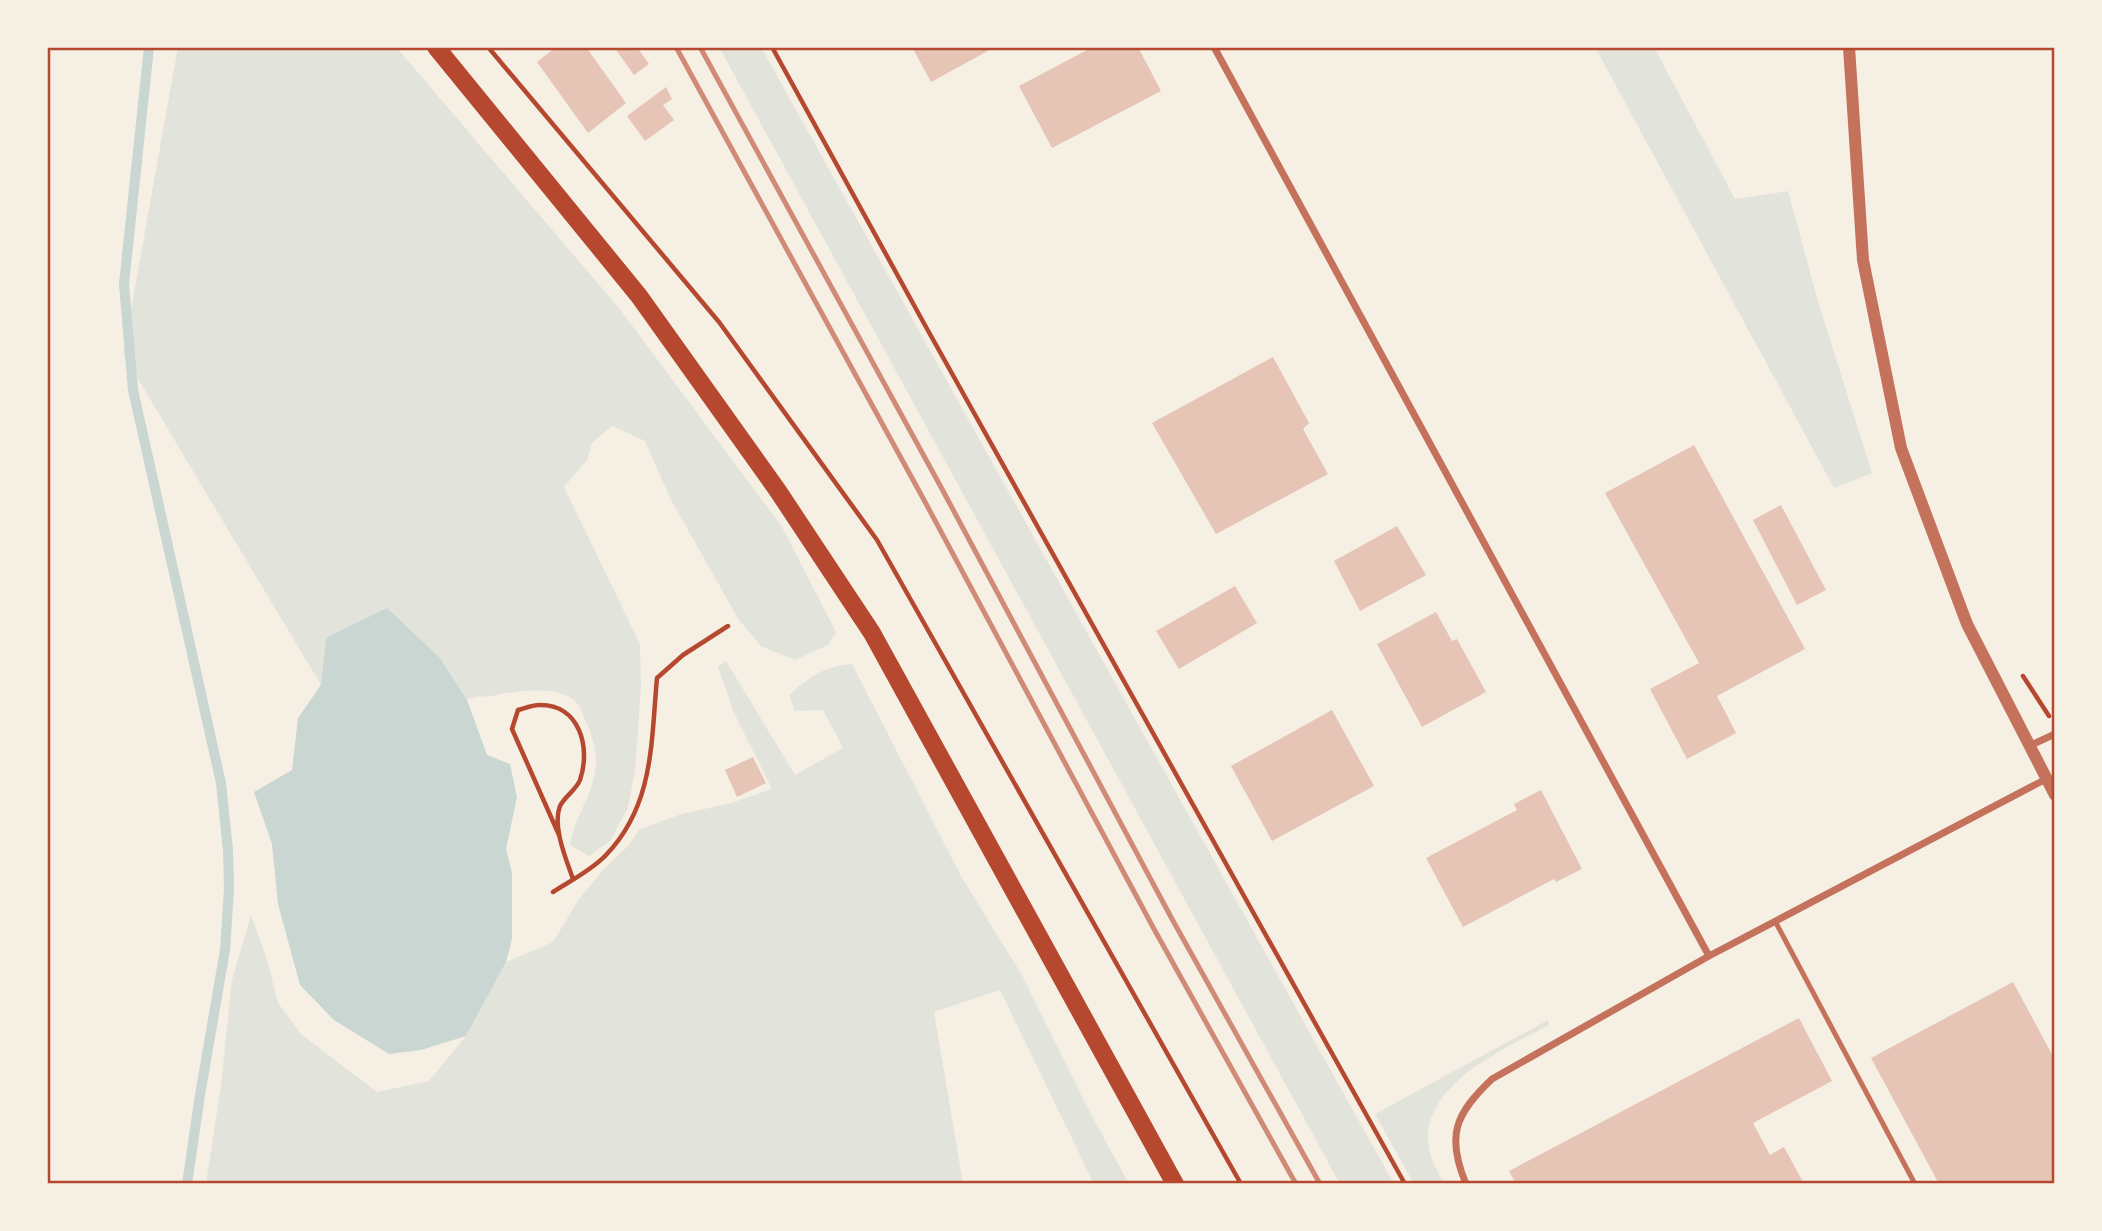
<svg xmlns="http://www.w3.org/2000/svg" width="2102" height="1231" font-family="'Asap Condensed',sans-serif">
	<rect width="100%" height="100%" fill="#f6efe4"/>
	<path fill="#e2e4dc" d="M178,47H396L619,308L782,527L836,632L828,645L795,660L761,646L739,620L671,500L645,441L612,426L592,443L587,460L564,487L640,644L641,687L635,771L628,808L610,841L589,856L570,845C574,817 595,793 596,763C596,750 592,733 586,722C583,716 581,707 576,702C560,685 519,690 498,695C488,697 476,695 467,700L440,658L326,638L321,685L123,354Z
		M719,47H761L1394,1184H1340Z
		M1595,47H1654L1735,199L1788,191L1817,298L1872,473L1834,488Z
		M726,661L795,775L843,748L823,710L795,711L789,695C811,676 822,667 852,664L962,878L1022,975L1086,1105L1129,1184H1094L1000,990L934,1012L963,1184H206L221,1085L232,980L251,915L266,956L278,1003L301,1034L377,1092L429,1081L466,1036L506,962L553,942L579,899L604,869L628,846L640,829L682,814L731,803L772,789L734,713L718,667Z
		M1548,1020L1549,1025C1505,1049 1418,1085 1429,1149C1431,1161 1439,1173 1444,1184H1414L1375,1114Z"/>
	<path fill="#c9d6d2" d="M387,608L440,658L467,700L487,755L510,764L517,797L506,849L512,873V939L506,962L466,1036L421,1050L389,1054L334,1020L300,985L278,904L272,844L254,792L292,770L298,718L321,685L326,638Z"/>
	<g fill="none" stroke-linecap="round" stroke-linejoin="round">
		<path stroke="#c9d6d2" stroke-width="10" d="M149,47L124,284L133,390L221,783L228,850L229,889L225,950L200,1095L187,1184"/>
	</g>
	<path fill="#e6c5b7" d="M556,47H586L626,103L588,133L537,62Z
		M614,47H637L649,64L634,75Z
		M912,47H995L931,82Z
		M1088,47H1138L1161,91L1052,148L1019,86L1089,49Z
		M666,87L672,99L663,105L674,120L645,141L627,116Z
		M1273,357L1309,423L1303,429L1328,474L1216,534L1152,423Z
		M1694,445L1805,649L1717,696L1736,733L1687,759L1650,689L1699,663L1605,493Z
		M1781,505L1826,590L1797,605L1753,520Z
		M1397,526L1426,575L1360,611L1334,561Z
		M1235,586L1257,623L1179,669L1156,631Z
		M1436,612L1452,641L1457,639L1486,692L1422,727L1377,644Z
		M1332,710L1374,786L1272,841L1231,766Z
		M753,757L766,783L737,797L725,770Z
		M1541,790L1582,869L1556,882L1554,879L1463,927L1426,858L1517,810L1514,804Z
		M2013,982L2055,1060V1184H1939L1871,1058Z
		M1799,1018L1832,1081L1753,1123L1770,1155L1784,1147L1804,1184H1516L1509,1171Z"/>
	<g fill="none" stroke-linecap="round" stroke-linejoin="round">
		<path stroke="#b5482f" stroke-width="4.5" d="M488,47L719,322L877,540L1241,1184
			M772,47L926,327L1405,1184
			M2023,676L2049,716
			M559,835L512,729L518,710C525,708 533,705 539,705C580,704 591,748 580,780C576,790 565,796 560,806C552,826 566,859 573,879
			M553,892C570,881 592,870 606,855C654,805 651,743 657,678L683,655L728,626"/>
		<path stroke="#c5725c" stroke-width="5" d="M1775,921L1915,1184"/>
		<path stroke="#c5725c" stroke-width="7" d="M1214,47L1709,956
			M2029,746L2055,734
			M1466,1184C1446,1136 1455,1114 1492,1079L1709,956L2046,779"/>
		<path stroke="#c5725c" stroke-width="12" d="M1849,47L1863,260L1901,448L1967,624L2055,795"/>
		<path stroke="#b5482f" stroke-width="18" d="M436,47L639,296L778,491L872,633L1175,1184"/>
		<path stroke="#cf8b77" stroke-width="5" d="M676,47L924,500L1154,929L1296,1184
			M700,47L942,489L1172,919L1320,1184"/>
	</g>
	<rect width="2102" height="1231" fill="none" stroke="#f6efe4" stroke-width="98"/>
	<rect x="49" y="49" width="2004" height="1133" fill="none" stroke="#b5482f" stroke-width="2.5"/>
</svg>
